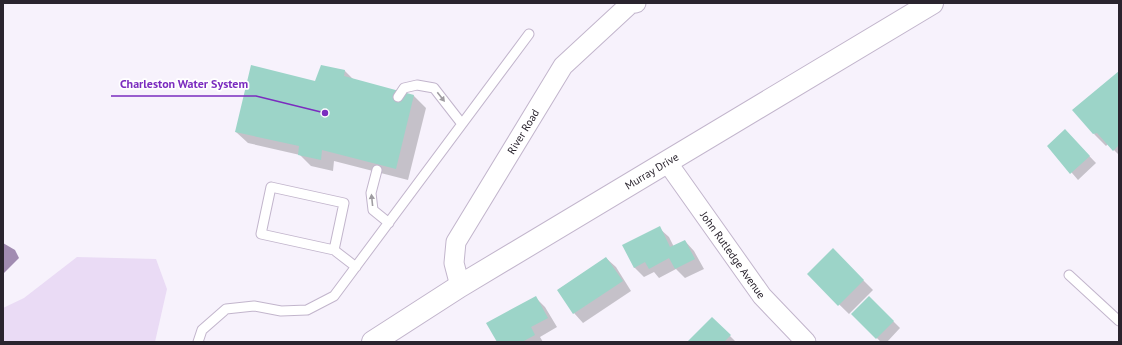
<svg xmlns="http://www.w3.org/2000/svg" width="1122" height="345" font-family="'PT Sans',sans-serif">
	<rect width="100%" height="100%" fill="#f7f2fc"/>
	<path fill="#eadbf5" d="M77,257L156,259L167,289L155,342H3V308L24,298Z"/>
	<path fill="#a18bb1" d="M3,243L15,250L19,258L3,274Z"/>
	<path fill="#0003" d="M322,66L345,71L354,80L414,96L426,108L408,180L334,161L333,171L311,166L300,155L248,143L236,132L316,83Z
		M1119,72V155L1108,144L1106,146L1094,134Z
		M1071,137L1096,163L1078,180L1049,146Z
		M659,228L669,237L674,247L685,241L694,251L704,269L685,278L676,269L659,278L654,272L644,277L634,267Z
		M833,250L873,290L849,314L808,274Z
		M606,258L616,267L631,291L583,323L574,313L558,290Z
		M535,297L545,307L557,327L540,337L543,342H498Z
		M869,297L900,328L887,342H881L852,314Z
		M712,318L736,342H688Z"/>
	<path fill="#9cd4c8" d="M251,65L315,81L321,65L345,70L344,76L414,95L396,169L322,150L321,160L298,155L299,146L235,132Z
		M1119,71V145L1113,151L1097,133L1093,134L1072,110Z
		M1065,129L1090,156L1070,174L1047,146Z
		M660,226L670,247L685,240L695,259L675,269L669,258L649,269L645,262L634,268L622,245Z
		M833,248L864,280L838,306L807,274Z
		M606,257L623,281L573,314L557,290Z
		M536,296L548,318L531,327L535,335L522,342H497L486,323Z
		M869,296L894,321L876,339L851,314Z
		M712,317L731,335L724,342H687Z"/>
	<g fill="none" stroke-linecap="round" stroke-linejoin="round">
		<g stroke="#c2b5cc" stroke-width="11">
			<path id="lane" d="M398,97L404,88L417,85L434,88L462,124
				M377,170L371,193L373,210L389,223
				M334,250L261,234L271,187L344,203L334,250L356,267
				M1069,275L1119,321
				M198,342L202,330L226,309L254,306L281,311L307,310L334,296L529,34"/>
		</g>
		<g stroke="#c2b5cc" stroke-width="21">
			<g id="street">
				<path id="s1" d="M667,162L762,296L806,342"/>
				<path id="s2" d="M460,286L454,263L456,242L563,66L630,4L636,3"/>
			</g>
		</g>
		<g stroke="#c2b5cc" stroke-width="24">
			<g id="secondary">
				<path id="s3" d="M373,342L460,286L932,3"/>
			</g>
		</g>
		<use href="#lane" stroke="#fff" stroke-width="9"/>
		<use href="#street" stroke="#fff" stroke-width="19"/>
		<use href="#secondary" stroke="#fff" stroke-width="22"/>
	</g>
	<defs><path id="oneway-solid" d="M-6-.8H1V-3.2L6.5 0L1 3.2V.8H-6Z"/></defs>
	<g fill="#9f9ca1">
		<use href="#oneway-solid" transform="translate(441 97) rotate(52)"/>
		<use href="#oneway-solid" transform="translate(372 200) rotate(-96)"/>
	</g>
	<g text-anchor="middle" stroke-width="3.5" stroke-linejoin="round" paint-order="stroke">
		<g font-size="11" fill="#2a242e" stroke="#fff">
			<text dy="4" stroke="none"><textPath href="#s2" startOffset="174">River Road</textPath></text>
			<text dy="4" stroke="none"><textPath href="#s3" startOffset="327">Murray Drive</textPath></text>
			<text dy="4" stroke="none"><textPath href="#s1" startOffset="114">John Rutledge Avenue</textPath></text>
		</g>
	</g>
	<path fill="none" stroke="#7b2cbf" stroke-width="1.5" d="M325 113L256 96H111"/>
	<circle fill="#7b2cbf" stroke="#fff" stroke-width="1.5" cx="325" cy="113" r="4"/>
	<g font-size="12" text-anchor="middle" font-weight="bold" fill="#7b2cbf" stroke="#fff" stroke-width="3.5" stroke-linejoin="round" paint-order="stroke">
		<text x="184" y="88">Charleston Water System</text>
	</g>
	<rect width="1122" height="345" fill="none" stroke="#2a242e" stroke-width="8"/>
</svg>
